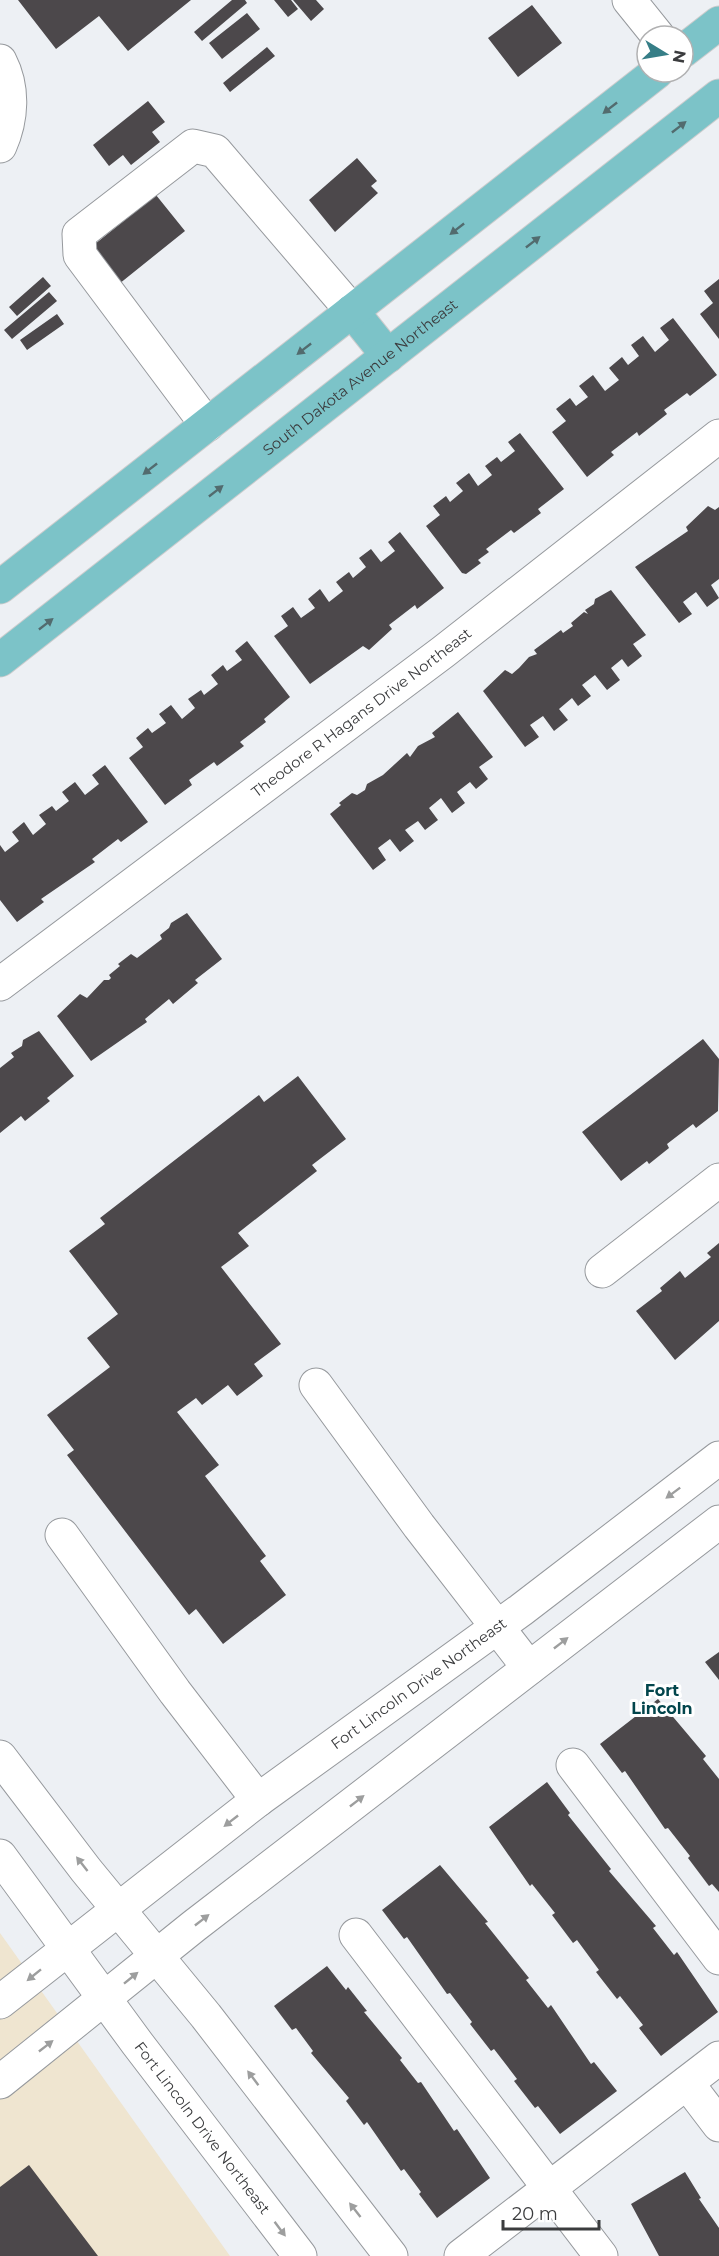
<svg xmlns="http://www.w3.org/2000/svg" width="719" height="2256" font-family="Montserrat,sans-serif">
	<rect width="100%" height="100%" fill="#edf0f4"/>
	<path fill="#efe5d0" d="M0,1933L230,2256H0Z"/>
	<path fill="#4c484b" d="M18,0H191L128,51L99,16L56,49Z
		M232,0H245L247,3L202,41L194,32Z
		M274,0H291L298,9L288,17Z
		M293,0H316L324,9L311,21Z
		M532,5L562,43L518,77L488,38Z
		M247,13L260,29L222,59L209,43Z
		M267,47L275,56L230,92L223,83Z
		M148,101L165,122L152,132L160,142L131,165L123,155L109,166L93,145Z
		M357,158L377,181L371,186L378,193L335,232L309,200Z
		M156,195L185,231L119,284L90,248Z
		M43,277L51,286L17,316L9,307Z
		M719,279V339L700,314L713,303L704,291Z
		M49,292L57,301L12,339L4,330Z
		M57,314L64,324L27,350L20,340Z
		M673,318L717,375L690,396L687,393L664,410L667,414L639,436L637,432L611,452L614,455L587,477L552,432L566,421L556,409L570,398L576,406L588,397L579,386L593,375L605,391L619,380L609,368L622,357L628,365L639,356L631,345L643,336L655,352L669,340L660,328Z
		M520,433L564,489L538,509L541,513L514,533L511,530L486,549L489,552L478,560L481,563L466,574L462,573L426,526L440,515L433,506L446,496L450,502L463,491L456,483L469,473L478,486L492,475L485,466L497,457L501,462L515,451L508,442Z
		M708,506L715,510L719,507V579L711,585L719,598L707,607L696,592L683,602L692,614L679,623L635,567L688,531L686,527Z
		M400,532L444,588L417,609L415,605L389,625L392,629L369,650L363,646L310,684L274,636L288,626L281,616L293,607L301,618L315,608L308,599L320,589L329,602L343,591L336,582L349,572L353,578L366,567L359,558L371,549L381,562L395,551L388,542Z
		M611,590L646,635L633,644L642,656L628,667L622,659L611,668L620,680L607,690L595,675L582,685L591,696L578,706L572,698L559,709L568,720L554,731L543,716L530,725L539,737L525,747L483,691L505,670L512,674L519,668L529,657L537,654L534,650L561,630L563,633L573,626L571,623L584,612L588,614L585,610L594,604L595,599Z
		M247,641L290,697L264,719L266,722L240,742L244,746L217,766L214,762L189,780L192,785L165,805L129,758L143,747L136,738L148,728L152,733L166,723L159,714L171,705L182,719L195,708L188,699L201,690L204,695L218,684L211,675L223,665L227,671L242,660L235,651Z
		M458,712L493,757L479,767L488,779L476,789L470,782L457,792L465,803L452,813L441,798L429,808L438,820L425,830L418,821L405,830L414,841L400,852L390,839L378,848L386,860L373,870L330,814L341,805L339,803L352,793L357,795L365,790L367,784L383,775L407,753L410,757L418,746L435,737L432,733Z
		M105,765L148,822L121,842L118,839L92,859L95,862L41,899L44,902L17,922L0,900V845L5,852L19,841L12,832L24,822L33,835L46,824L39,815L52,806L56,811L69,801L62,792L75,782L85,795L99,784L92,775Z
		M187,913L222,959L195,980L198,983L173,1004L169,999L145,1019L147,1022L91,1061L57,1016L80,994L87,998L104,980H109L111,978L109,975L120,966L118,964L131,954L137,958L162,939L160,935L169,928L171,923Z
		M39,1031L74,1076L47,1098L50,1101L25,1121L21,1116L0,1133V1068L14,1057L11,1053L22,1046L23,1040Z
		M703,1039L719,1059L718,1111L696,1128L693,1124L667,1144L669,1148L649,1164L647,1161L621,1181L582,1132Z
		M298,1076L346,1139L312,1165L317,1171L238,1233L249,1246L221,1267L281,1344L254,1364L263,1376L237,1396L228,1385L202,1405L196,1398L177,1412L219,1465L205,1476L266,1556L260,1561L286,1595L223,1644L196,1609L189,1615L67,1455L74,1450L47,1415L110,1367L87,1338L118,1314L69,1251L105,1224L100,1218L259,1095L264,1102Z
		M719,1243V1321L675,1360L636,1311L662,1291L660,1288L680,1271L685,1278L711,1257L707,1253Z
		M719,1652V1680L705,1662Z
		M658,1699L706,1756L703,1759L719,1779V1892L712,1884L709,1886L688,1858L690,1856L668,1828L665,1829L625,1771L622,1773L600,1744Z
		M547,1782L570,1813L568,1815L611,1869L609,1871L656,1926L653,1928L674,1955L677,1952L718,2012L661,2056L639,2028L643,2025L620,1996L617,1999L596,1972L599,1970L577,1940L573,1943L552,1915L555,1913L532,1884L530,1886L489,1827Z
		M440,1865L488,1922L485,1923L529,1978L526,1980L548,2008L551,2005L591,2064L594,2062L617,2091L560,2134L538,2106L535,2108L514,2081L517,2079L494,2049L491,2051L470,2024L472,2022L450,1993L447,1994L407,1937L404,1939L382,1910Z
		M327,1966L346,1990L348,1987L367,2011L364,2012L402,2058L400,2060L418,2083L421,2082L454,2131L457,2129L490,2178L437,2218L419,2194L421,2192L404,2169L401,2171L367,2122L364,2125L346,2101L349,2098L311,2053L313,2051L296,2028L292,2030L274,2006Z
		M29,2165L98,2256H0V2187Z
		M685,2172L701,2198L699,2199L719,2228V2256H659L631,2204Z"/>
	<g fill="none" stroke-linecap="round" stroke-linejoin="round">
		<g stroke="#96999d" stroke-width="35">
			<g id="minor">
				<path d="M629,0L658,36"/>
				<path d="M0,61C14,88 12,119 0,146"/>
				<path d="M207,425L80,255L79,234L193,146L215,151L352,311"/>
				<path id="s1" d="M0,984L443,652L719,436"/>
				<path d="M602,1271L719,1180"/>
				<path d="M316,1385L419,1526L529,1668"/>
				<path d="M62,1535L175,1692L258,1800"/>
				<path d="M0,1757L86,1870L206,2016L391,2256"/>
				<path d="M573,1765L719,1958"/>
				<path id="s2" d="M0,1856L137,2043L300,2256"/>
				<path d="M356,1935L601,2256"/>
				<path id="s3" d="M0,2002L258,1800L521,1610L719,1458"/>
				<path d="M0,2082L194,1926L719,1522"/>
				<path d="M687,2083L719,2125"/>
				<path d="M461,2256L719,2058"/>
			</g>
		</g>
		<g stroke="#cccccd" stroke-width="35">
			<g id="major">
				<path d="M683,51L719,23"/>
				<path d="M352,311L388,356"/>
				<path d="M0,587L657,72"/>
				<path id="s4" d="M0,660L719,96"/>
			</g>
		</g>
		<use href="#minor" stroke="#fff" stroke-width="33"/>
		<use href="#major" stroke="#7cc3c8" stroke-width="33"/>
	</g>
	<defs><path id="oneway-solid" d="M-6-.8H1V-3.2L6.5 0L1 3.2V.8H-6Z" transform="scale(1.5)"/></defs>
	<g fill="#526b6e">
		<use href="#oneway-solid" transform="translate(610 108) rotate(142)"/>
		<use href="#oneway-solid" transform="translate(679 127) rotate(-38)"/>
		<use href="#oneway-solid" transform="translate(457 229) rotate(142)"/>
		<use href="#oneway-solid" transform="translate(533 242) rotate(-38)"/>
		<use href="#oneway-solid" transform="translate(304 349) rotate(142)"/>
		<use href="#oneway-solid" transform="translate(150 469) rotate(142)"/>
		<use href="#oneway-solid" transform="translate(216 491) rotate(-38)"/>
		<use href="#oneway-solid" transform="translate(46 624) rotate(-38)"/>
	</g>
	<g fill="#9d9e9e">
		<use href="#oneway-solid" transform="translate(673 1493) rotate(143)"/>
		<use href="#oneway-solid" transform="translate(561 1643) rotate(-38)"/>
		<use href="#oneway-solid" transform="translate(357 1801) rotate(-38)"/>
		<use href="#oneway-solid" transform="translate(231 1821) rotate(142)"/>
		<use href="#oneway-solid" transform="translate(82 1864) rotate(-128)"/>
		<use href="#oneway-solid" transform="translate(202 1920) rotate(-38)"/>
		<use href="#oneway-solid" transform="translate(34 1975) rotate(141)"/>
		<use href="#oneway-solid" transform="translate(131 1978) rotate(-39)"/>
		<use href="#oneway-solid" transform="translate(46 2046) rotate(-38)"/>
		<use href="#oneway-solid" transform="translate(253 2078) rotate(-127)"/>
		<use href="#oneway-solid" transform="translate(355 2210) rotate(-128)"/>
		<use href="#oneway-solid" transform="translate(280 2229) rotate(53)"/>
	</g>
	<g text-anchor="middle" stroke-width="6" stroke-linejoin="round" paint-order="stroke">
		<g font-size="15" fill="#3b3c3e" stroke="#fff">
			<text dy="5" stroke="none"><textPath href="#s4" startOffset="458">South Dakota Avenue Northeast</textPath></text>
			<text dy="5" stroke="none"><textPath href="#s1" startOffset="452">Theodore R Hagans Drive Northeast</textPath></text>
			<text dy="5" stroke="none"><textPath href="#s3" startOffset="526">Fort Lincoln Drive Northeast</textPath></text>
			<text dy="5" stroke="none"><textPath href="#s2" startOffset="339">Fort Lincoln Drive Northeast</textPath></text>
		</g>
		<g font-size="16" font-weight="bold" fill="#02454c" stroke="#fff">
			<text x="662" y="1696">Fort<tspan x="662" dy="18">Lincoln</tspan></text>
		</g>
	</g>
	<g transform="translate(665 54) rotate(101)"><circle r="28" fill="#ffffff" stroke="#b1b1b2" stroke-width="1.5"/>
	<path d="M0-4.5L10 22L0 15L-10 22Z" fill="#367e87"/>
	<text y="-9" font-size="16" font-weight="bold" text-anchor="middle" fill="#3b3c3e">N</text>
	</g>
	<path d="M503 2220v9h96v-9" fill="none" stroke="#3b3c3e" stroke-width="3"/>
	<text x="512" y="2220" font-size="18" fill="#3b3c3e" stroke="#ffffff" stroke-width="4.5" paint-order="stroke">20 m</text>
</svg>
